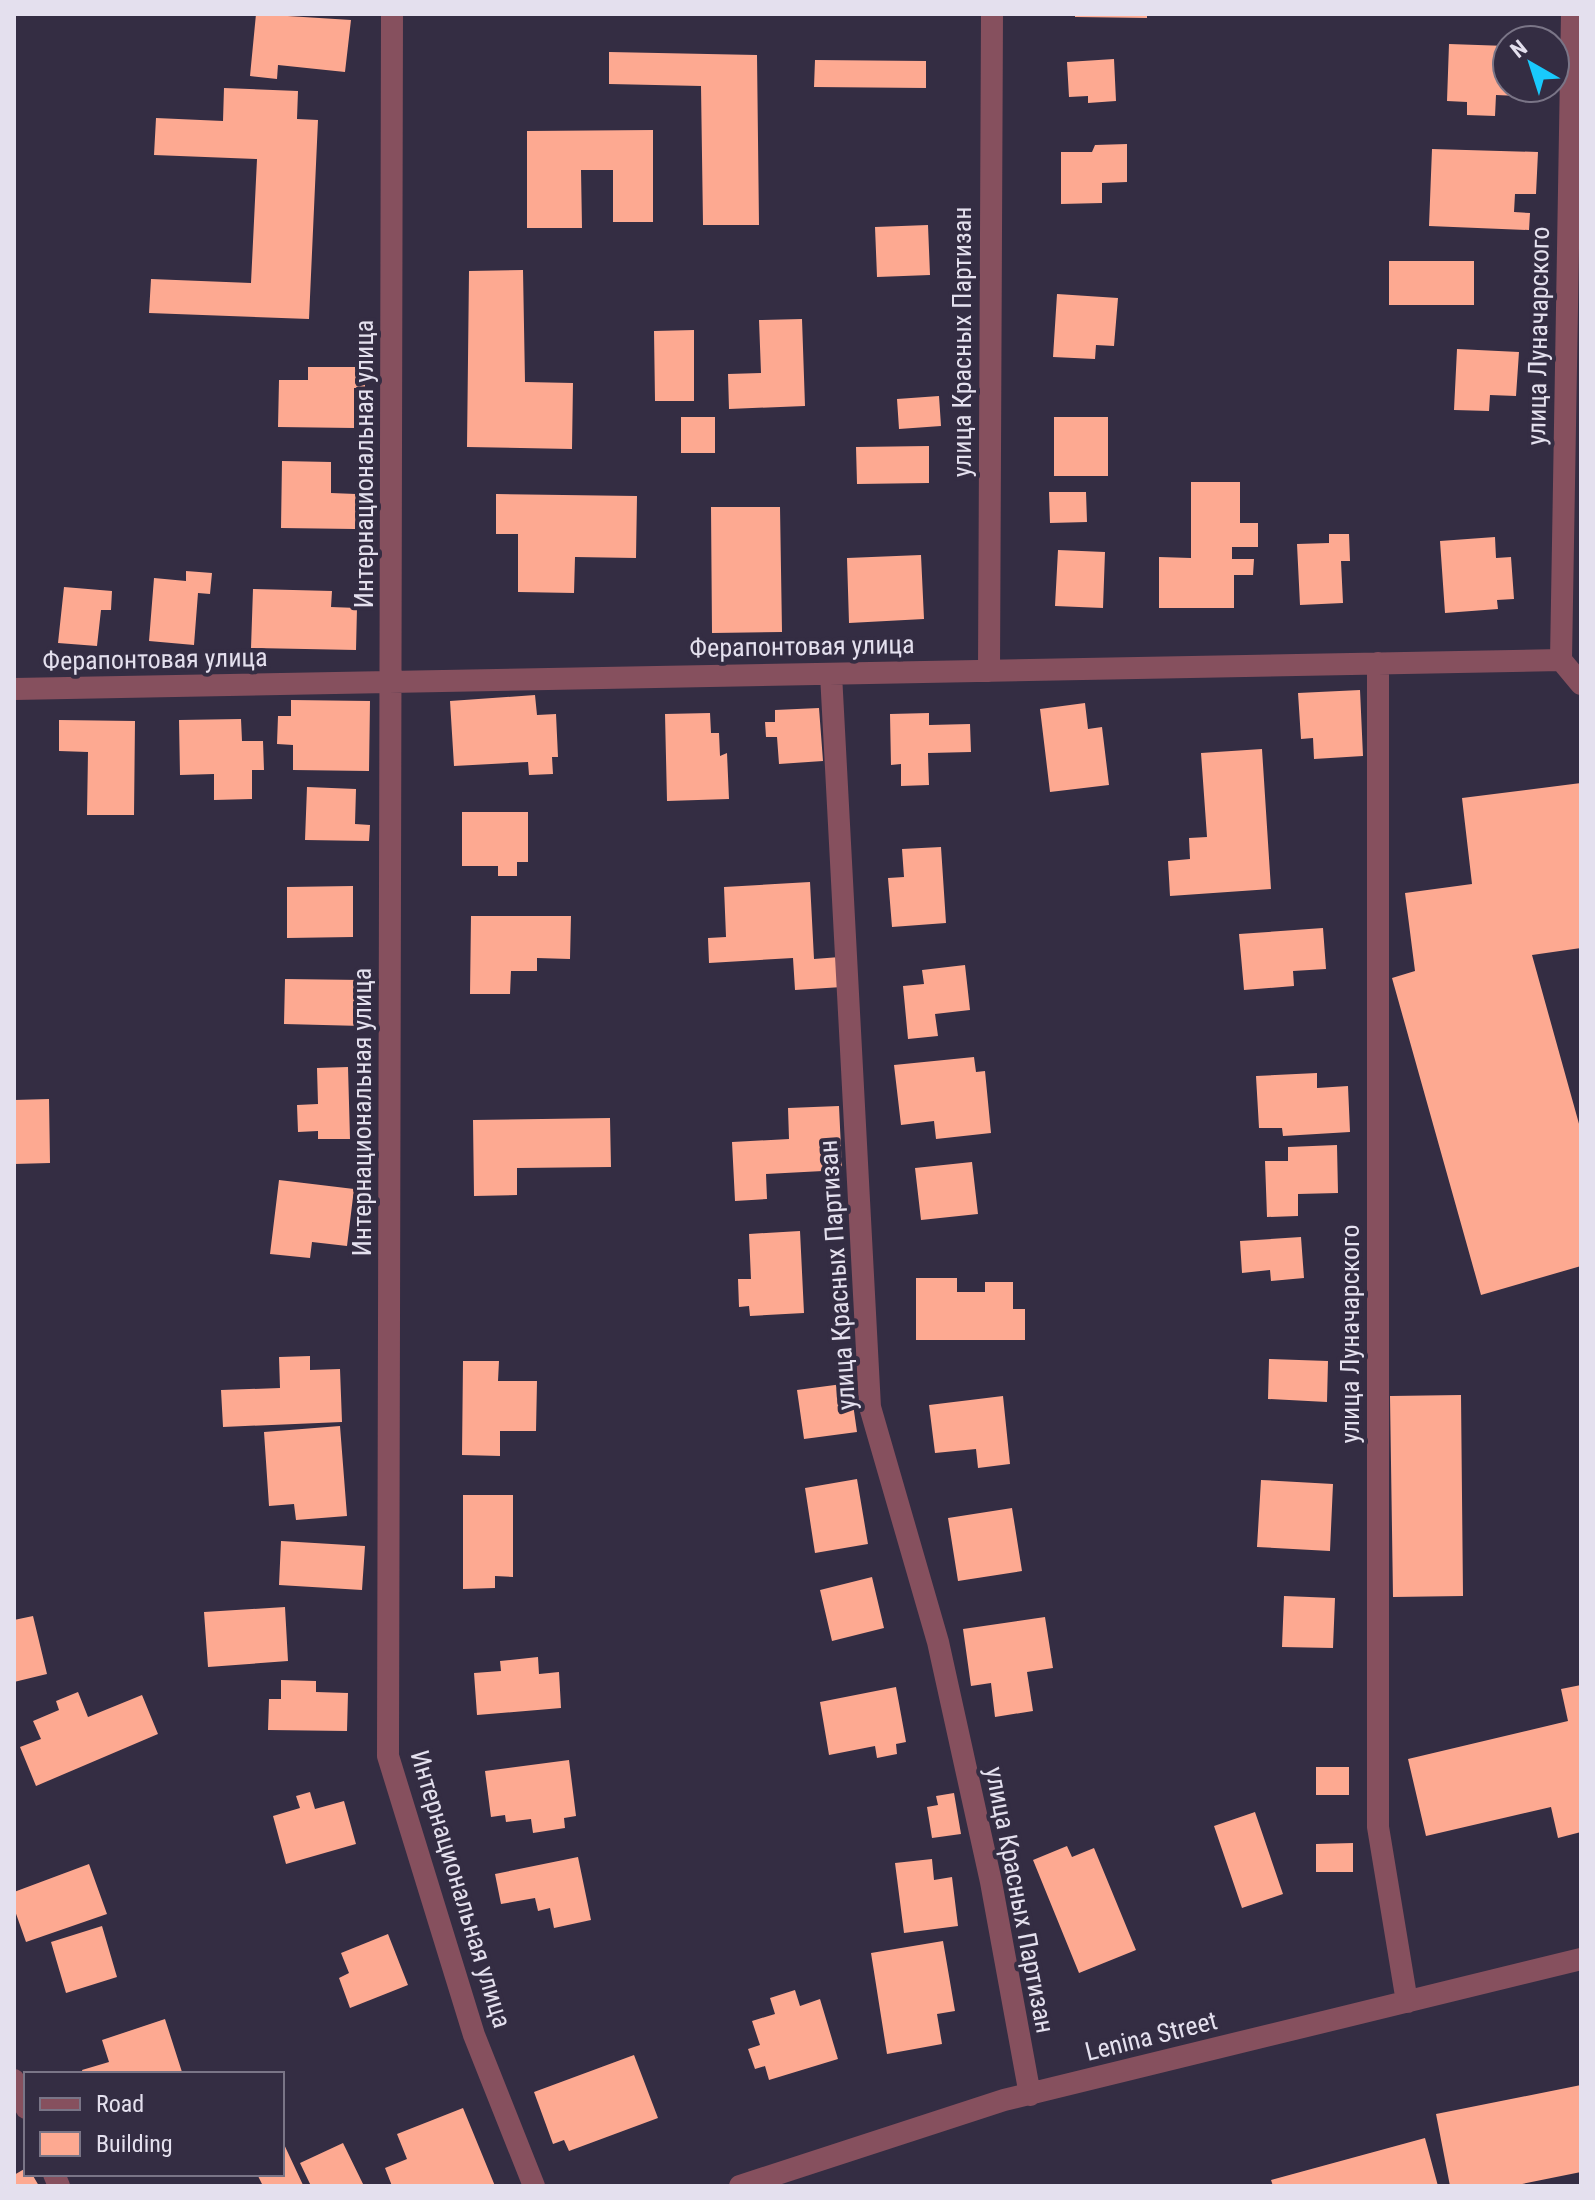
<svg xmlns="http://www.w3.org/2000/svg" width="1595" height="2200" font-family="'Roboto Condensed',sans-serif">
	<rect width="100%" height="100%" fill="#342d43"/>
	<path fill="#fda991" d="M256,14L351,20L345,72L278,65L277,79L250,76Z
		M1075,14H1147V18L1075,17Z
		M1449,44L1507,46V88H1519V96L1496,95L1495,116L1467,115V102L1447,101Z
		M609,52L757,55L759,225H703L701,86L609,84Z
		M1114,59L1116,101L1088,103V96L1069,97L1067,62Z
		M815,60L926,61V88L814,87Z
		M224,88L298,91L297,119L318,120L309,319L149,313L151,279L251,283L257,159L154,155L156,118L223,121Z
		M653,130V222H613V170H581L582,228H527V131Z
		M1127,144V182L1102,183V203L1061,204V152H1092L1095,145Z
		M1432,149L1538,152L1536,194H1515L1514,212L1530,213L1529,230L1429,226Z
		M928,225L930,275L877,277L875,227Z
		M1389,261H1474V305H1389Z
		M523,270L525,382L573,383L572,449L467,447L469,271Z
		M1057,294L1118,298L1114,346L1096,345L1095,359L1053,357Z
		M802,319L805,406L729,409L728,374L761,373L759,320Z
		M694,330V401H655L654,331Z
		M1457,349L1519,352L1516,396L1490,395L1489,411L1454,410Z
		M308,367H365V388H354V428L278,427L279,380H308Z
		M939,396L941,426L899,429L897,399Z
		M681,417H715V453H681Z
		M1054,417H1108V476H1054Z
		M929,446V483L857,484L856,447Z
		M282,461L331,462V493L356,494L355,529L281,528Z
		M1191,482H1240V523H1258V547H1232V559H1254L1253,575H1234V608H1159V557L1191,558Z
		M1049,492H1086L1087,522L1050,523Z
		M496,494L637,496L636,558L575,557L574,593L518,592V534H496Z
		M711,507H780L782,632L712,633Z
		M1329,534H1349L1350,561H1341L1343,603L1300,605L1297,544L1329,543Z
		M1495,537L1496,558L1511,557L1514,599L1497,600L1498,609L1445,613L1440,541Z
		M1058,550L1105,552L1103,608L1055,606Z
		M921,555L924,619L849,623L847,558Z
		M186,571L212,573L210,594L198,593L194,645L149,641L154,578L186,581Z
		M64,587L112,591L111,610H101L97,646L58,643Z
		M253,589L332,591L331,607L357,608L356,650L251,648Z
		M1360,690L1363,756L1314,759L1313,738L1301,739L1298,693Z
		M535,695L537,715L556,714L558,757H552L553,774L529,775L528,762L454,766L450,701Z
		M291,700L370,701L369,771L293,770V745L277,744L278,716H291Z
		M1085,703L1088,729L1102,727L1109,785L1050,792L1040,709Z
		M819,708L823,761L779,764L777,737H766L765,722H775V710Z
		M710,713L711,733H719L720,756L727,753L729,799L667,801L665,714Z
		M929,713V725L970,724L971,752L928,753L929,785L901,786V764L891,765L890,714Z
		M241,719L242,741H263L264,770H252V799L214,800V774L180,775L179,720Z
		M59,720L135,721L134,815H87L88,752L59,751Z
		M1262,749L1271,889L1170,896L1168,861L1190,859L1189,838L1207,837L1201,753Z
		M1581,783V948L1532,955L1581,1131V1266L1481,1295L1392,978L1415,971L1405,893L1472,884L1462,798Z
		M307,787L356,789L355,824L370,825L369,841L305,840Z
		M462,812H528V862H517V876H498V866H462Z
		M941,847L946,923L892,927L888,878L904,877L902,849Z
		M810,882L814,959L840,957L842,987L795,990L793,958L709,963L708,938L726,937L724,887Z
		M353,886V937L287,938V887Z
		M471,916H571L570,959L537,958V971H511L510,994H470Z
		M1323,928L1326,969L1293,971L1294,986L1244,990L1239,934Z
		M965,965L970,1010L935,1014L938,1036L908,1039L903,986L924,984L922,970Z
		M285,979L362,980V1026L284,1024Z
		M974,1057L976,1072L985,1071L991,1133L936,1139L934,1121L901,1125L894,1065Z
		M348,1067L350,1139H318V1131L298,1132L297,1105L318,1104L317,1068Z
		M1317,1073V1088L1348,1086L1350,1132L1283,1136L1282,1128H1259L1256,1076Z
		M49,1099L50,1163L14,1164V1100Z
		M839,1106L842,1170L766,1174L767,1199L735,1201L732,1142L789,1139L788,1108Z
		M610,1118L611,1167L517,1168V1195L474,1196L473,1120Z
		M1337,1145L1338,1193L1298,1194V1216L1267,1217L1265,1161H1288V1147Z
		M972,1162L978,1214L921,1220L915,1168Z
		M279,1180L354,1189L347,1246L312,1242L310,1258L270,1254Z
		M800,1231L804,1313L750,1316L749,1306L739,1307L738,1279H751L749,1234Z
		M1301,1237L1304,1278L1271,1281L1270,1270L1242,1273L1240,1241Z
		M916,1278H957V1292H985V1282H1013V1309H1025V1340H916Z
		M310,1356V1370L340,1369L342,1422L223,1427L221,1390L280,1388L279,1357Z
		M1269,1359L1328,1361L1327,1402L1268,1399Z
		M463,1361H499L498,1381H537L536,1431H500V1456L462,1455Z
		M850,1383L857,1432L804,1439L797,1390Z
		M1461,1395L1463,1596L1393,1597L1390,1396Z
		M1003,1396L1010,1464L978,1468L976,1449L935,1453L929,1405Z
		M340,1426L347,1516L296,1520L294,1504L269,1506L264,1432Z
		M857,1479L868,1544L815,1553L805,1488Z
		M1261,1480L1333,1484L1330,1551L1257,1547Z
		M463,1495H513V1577L495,1576V1588L463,1589Z
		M1012,1508L1022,1571L958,1581L948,1518Z
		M281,1541L365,1546L362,1590L279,1585Z
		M872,1577L884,1628L832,1641L820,1590Z
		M1284,1596L1335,1598L1333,1648L1282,1647Z
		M285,1607L288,1661L208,1667L204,1612Z
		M33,1616L47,1674L14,1682V1620Z
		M1045,1617L1053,1668L1027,1672L1033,1711L995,1717L991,1683L971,1686L963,1629Z
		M538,1657L539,1674L559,1672L561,1708L477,1715L474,1673L501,1671L500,1661Z
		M281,1680L316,1681V1692L348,1693L347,1731L268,1730L269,1699H281Z
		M1581,1685V1832L1558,1838L1551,1807L1426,1836L1408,1759L1568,1721L1561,1689Z
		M896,1687L906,1742L896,1744L897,1754L877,1758L875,1746L829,1755L820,1702Z
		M78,1692L88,1717L142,1695L158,1734L36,1786L20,1747L41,1739L33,1721L59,1710L56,1701Z
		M569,1760L576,1816L564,1818L565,1828L533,1833L531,1819L506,1822L505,1815L491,1817L485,1771Z
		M1316,1767H1349V1795H1316Z
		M310,1792L315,1809L344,1801L356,1844L286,1864L273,1816L300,1808L296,1796Z
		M954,1793L961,1834L932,1838L927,1807L938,1805L936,1796Z
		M1255,1812L1283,1894L1242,1908L1214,1826Z
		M1353,1843V1872H1316V1844Z
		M1067,1846L1072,1857L1094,1848L1136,1950L1079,1973L1033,1860Z
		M578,1857L591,1920L554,1928L550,1908L538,1911L535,1898L501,1904L495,1874Z
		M932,1859L934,1880L952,1877L958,1926L904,1933L895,1863Z
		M89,1864L107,1914L26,1942L14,1908V1892Z
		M102,1926L117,1977L66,1993L51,1942Z
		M388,1934L408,1985L350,2008L339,1978L349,1973L341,1953Z
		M943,1941L955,2011L937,2014L942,2044L887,2054L871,1953Z
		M795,1990L800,2006L820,1999L838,2059L769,2080L765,2066L755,2069L748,2049L760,2045L752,2021L775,2014L770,1998Z
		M165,2019L182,2072L83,2074L82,2070L109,2062L102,2040Z
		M634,2055L658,2118L569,2151L564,2140L553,2144L534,2092Z
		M1581,2085V2172L1512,2186H1450L1436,2114Z
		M463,2108L495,2186H392L385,2168L407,2159L397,2134Z
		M1425,2138L1438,2186H1273L1271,2180Z
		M282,2140L303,2185L301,2186H263L257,2174H282Z
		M343,2143L364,2186H311L300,2163Z
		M26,2168V2174H32L39,2186H14V2175Z"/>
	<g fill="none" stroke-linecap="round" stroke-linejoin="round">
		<path stroke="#86505e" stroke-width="22" d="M392,14L388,1756L474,2035L534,2186
			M1561,660L1572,14
			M1378,663V1827L1407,2002
			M989,671L992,14
			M831,674L870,1407L938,1642L991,1882L1030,2095
			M14,689L1561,660L1581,684
			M14,2080L26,2108
			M54,2174L59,2186
			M740,2186L1004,2100L1581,1959"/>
	</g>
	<g text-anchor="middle" stroke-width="8" stroke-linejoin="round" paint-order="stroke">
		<g font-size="26" fill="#e4e0ee" stroke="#342d43">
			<text transform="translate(1538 336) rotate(-89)" y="9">улица Луначарского</text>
			<text transform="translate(962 342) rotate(-90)" y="9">улица Красных Партизан</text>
			<text transform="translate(364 464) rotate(-90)" y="9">Интернациональная улица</text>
			<text transform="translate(802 646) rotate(-1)" y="9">Ферапонтовая улица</text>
			<text transform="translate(155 659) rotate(-1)" y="9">Ферапонтовая улица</text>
			<text transform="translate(362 1112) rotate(-90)" y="9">Интернациональная улица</text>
			<text transform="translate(837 1275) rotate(-94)" y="9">улица Красных Партизан</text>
			<text transform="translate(1350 1334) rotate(-90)" y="9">улица Луначарского</text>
			<text transform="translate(461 1889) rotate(73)" y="9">Интернациональная улица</text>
			<text transform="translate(1020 1900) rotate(79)" y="9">улица Красных Партизан</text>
			<text transform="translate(1151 2036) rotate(-14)" y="9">Lenina Street</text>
		</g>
	</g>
	<rect width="1595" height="2200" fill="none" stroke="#e4e0ee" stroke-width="32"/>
	<rect x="24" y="2072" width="260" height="104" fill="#342d43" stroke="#7a7587" stroke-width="2"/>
	<rect x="40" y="2098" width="40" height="12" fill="#86505e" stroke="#7a7587" stroke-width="2"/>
	<text x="96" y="2112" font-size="24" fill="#e4e0ee">Road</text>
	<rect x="40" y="2132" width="40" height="24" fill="#fda991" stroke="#7a7587" stroke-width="2"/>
	<text x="96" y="2152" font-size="24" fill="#e4e0ee">Building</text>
	<g transform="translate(1531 64) rotate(321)"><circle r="38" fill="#342d43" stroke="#7a7587" stroke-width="2"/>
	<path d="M0-6L14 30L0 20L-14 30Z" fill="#19cafc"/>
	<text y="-12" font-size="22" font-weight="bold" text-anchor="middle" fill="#e4e0ee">N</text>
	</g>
</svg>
